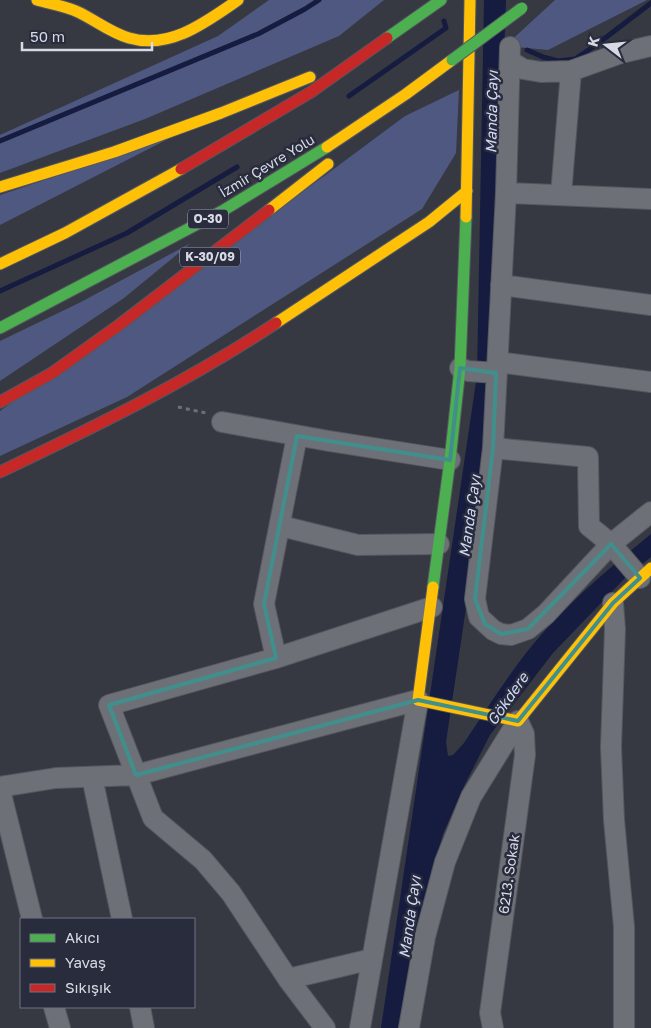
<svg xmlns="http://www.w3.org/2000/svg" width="651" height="1028" font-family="'Golos Text',sans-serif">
	<rect width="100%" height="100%" fill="#363942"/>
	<path fill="#4f5880" d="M269,0H384L339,36L145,119L0,173V135L218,36Z
		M555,0H647L548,50L505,46Z
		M459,90L456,153L422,209L127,397L0,456V411L327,174L405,116Z
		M170,138L0,225V195Z
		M191,243L124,298L0,381V341L79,303Z"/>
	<path fill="#161b40" d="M484,0H506L490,447L446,742L448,756L453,755L464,743C482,716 500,688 520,661C556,613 604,572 651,534V557L625,578L553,653L490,735L466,782L443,834L420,917L403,1028H381L477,375Z"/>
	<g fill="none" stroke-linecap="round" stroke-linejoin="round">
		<path stroke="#161b40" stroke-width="5" d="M527,50L543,57L558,61L575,59L596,45L651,3
			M349,96L446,28L444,21
			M0,141L258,34L305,9L319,0
			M0,291L127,233L237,167"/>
		<g stroke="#54575f" stroke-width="22">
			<path id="street" d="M510,47L506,193L493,448L475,599L479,617L493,630L501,634L511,635L528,629L546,614L611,544L651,512
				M510,61L523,69L541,72L571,71L621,53L651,46
				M506,193L651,199
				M561,195L571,71
				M501,285L651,305
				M498,362L651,382
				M460,368L468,371L496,373
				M222,422L329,441L450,460
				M493,448L588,457L589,526L611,544L640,578
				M281,526L358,545L439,544
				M613,603L615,629L611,747L614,820L624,927V1028
				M276,658L264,604L297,436
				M92,777L122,919
				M0,787L56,778L136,775L418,700L360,1028
				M0,790L32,919
				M288,979L372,959
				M54,1007L60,1028
				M140,1007L144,1028
				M325,1028L288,979L231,893L203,860L153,818L109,705L276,658L432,607
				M409,1028L425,937L445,862L471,797L518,721
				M493,1028L490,1013L525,755L524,734L518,721"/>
		</g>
		<g stroke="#54575f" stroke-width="13">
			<path id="fast" d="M387,38L441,0
				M0,328L224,210L327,147
				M433,587L450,460L460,368L466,217"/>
		</g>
		<g stroke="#54575f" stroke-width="13">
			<path id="slow" d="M37,0C51,4 65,6 78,12C95,20 111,33 129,38C170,50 206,22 238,0
				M327,147L406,94L452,60
				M0,187L114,152L221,113L310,77
				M269,210L328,164
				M466,217L470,0
				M0,264L65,233L181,169
				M276,323L429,222L467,191
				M433,587L418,700L518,721L613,603L651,568"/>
		</g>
		<g stroke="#54575f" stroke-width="13">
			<path id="jam" d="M181,169L311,92L387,38
				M0,402L52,373L119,325L269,210
				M0,472C94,427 189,381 276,323"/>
		</g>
		<path stroke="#6e7078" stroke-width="3" stroke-dasharray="4 4" stroke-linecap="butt" d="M178,407L206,413"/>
		<use href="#street" stroke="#6e7078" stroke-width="20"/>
		<use href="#fast" stroke="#4caf50" stroke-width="11"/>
		<use href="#slow" stroke="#ffc107" stroke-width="11"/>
		<use href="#jam" stroke="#c62828" stroke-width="11"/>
		<g stroke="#54575f" stroke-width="13" stroke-linecap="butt">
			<path id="fast-bridge" d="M452,60L522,8"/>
		</g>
		<use href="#fast-bridge" stroke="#4caf50" stroke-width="11"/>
	</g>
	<path fill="none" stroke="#418f8c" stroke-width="4" stroke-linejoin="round" d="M460,368L496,373L493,448L475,599L485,624L501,634L528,629L611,544L640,578L613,603L518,721L418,700L136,775L109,705L276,658L264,604L297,436L450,460Z"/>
	<g text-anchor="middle" stroke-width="5" stroke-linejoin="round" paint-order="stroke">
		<g fill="#282c3c" stroke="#a2a6b2" stroke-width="1">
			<rect x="188" y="209.5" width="40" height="19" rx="4"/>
			<rect x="180" y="247.5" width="60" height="19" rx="4"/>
		</g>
		<g font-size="12" font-weight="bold" fill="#d7dae5">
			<text x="208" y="223">O-30</text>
			<text x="210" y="261">K-30/09</text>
		</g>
		<g font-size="14" fill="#d7dae5" stroke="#282c3c">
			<text transform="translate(267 166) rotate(-31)" y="5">İzmir Çevre Yolu</text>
			<text transform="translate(509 874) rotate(-82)" y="5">6213. Sokak</text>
		</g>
		<g font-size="15" font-style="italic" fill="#d0d9f7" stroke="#282c3c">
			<text transform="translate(492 112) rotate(-89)" y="5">Manda Çayı</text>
			<text transform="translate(470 516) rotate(-82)" y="5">Manda Çayı</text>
			<text transform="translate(508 699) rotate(-55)" y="5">Gökdere</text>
			<text transform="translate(410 917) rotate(-82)" y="5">Manda Çayı</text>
		</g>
	</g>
	<rect x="20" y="918" width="175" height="90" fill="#282c3c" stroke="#6e7280"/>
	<rect x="30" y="934" width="25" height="8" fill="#4caf50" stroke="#6e7280"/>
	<text x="65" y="943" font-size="15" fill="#d7dae5">Akıcı</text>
	<rect x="30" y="959" width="25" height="8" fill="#ffc107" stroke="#6e7280"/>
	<text x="65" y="968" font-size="15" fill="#d7dae5">Yavaş</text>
	<rect x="30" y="984" width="25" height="8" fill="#c62828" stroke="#6e7280"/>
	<text x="65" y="993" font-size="15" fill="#d7dae5">Sıkışık</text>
	<g transform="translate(606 45) rotate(286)" stroke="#282c3c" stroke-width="4" paint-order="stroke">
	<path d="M0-4L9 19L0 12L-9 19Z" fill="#d7dae5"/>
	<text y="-8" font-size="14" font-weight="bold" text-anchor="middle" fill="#d7dae5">K</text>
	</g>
	<path d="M22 42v8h130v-8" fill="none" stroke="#d7dae5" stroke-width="2.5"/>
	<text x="30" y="42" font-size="15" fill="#d7dae5" stroke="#282c3c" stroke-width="4" paint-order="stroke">50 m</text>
</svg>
